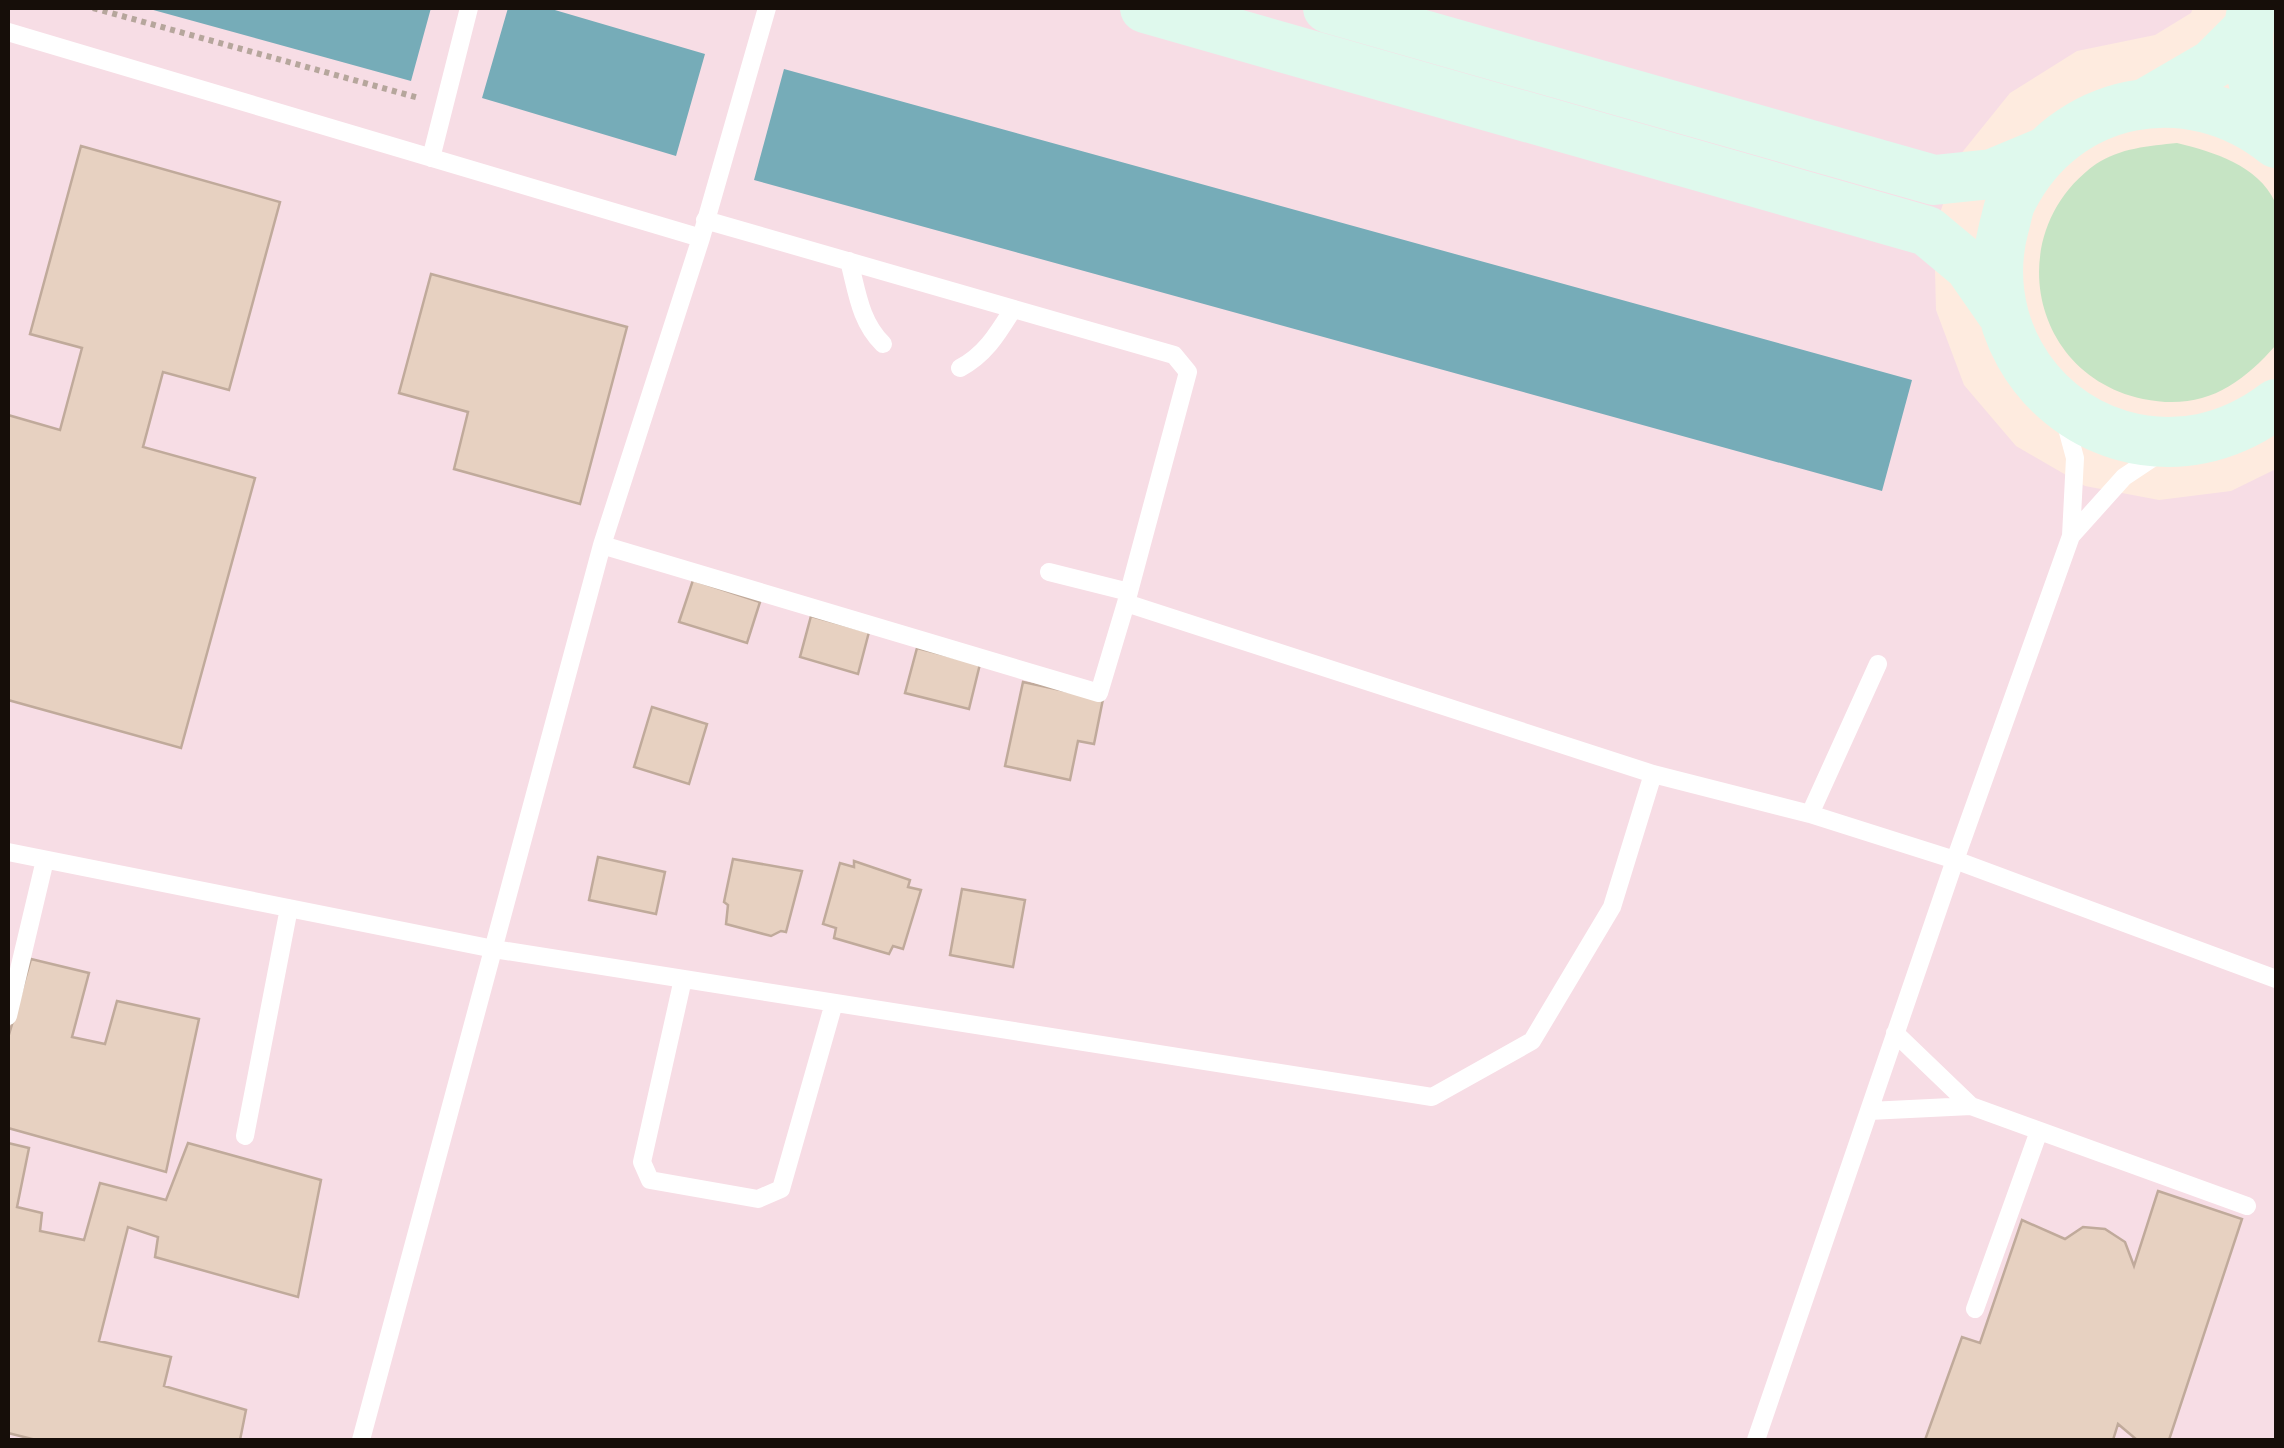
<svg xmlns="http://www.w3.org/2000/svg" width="2284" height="1448" font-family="Quicksand,sans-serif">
	<rect width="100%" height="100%" fill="#feebdf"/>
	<path fill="#f7dde5" d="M8,8H2193L2191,13L2155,35L2077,51L2010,93L1960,155L1934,230L1936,310L1964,385L2016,446L2085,486L2159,500L2231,491L2276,469V1440H8Z"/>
	<path fill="#c6e4c4" d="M2177,143C2213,152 2258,165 2275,202C2281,216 2276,321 2276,345C2239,387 2202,411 2143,399C2029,375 2002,231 2096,164C2120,148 2149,146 2177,143Z"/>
	<path fill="#76acb8" d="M146,8H431L411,81Z
		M508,8H548L705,54L676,156L482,98Z
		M784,69L1912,380L1882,491L754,180Z"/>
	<path fill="#e7d1c1" stroke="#c0aa9b" stroke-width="2.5" d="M81,146L280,202L229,390L163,372L143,447L255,478L181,748L8,700V415L60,430L82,348L30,334Z
		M431,274L627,327L580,504L454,469L468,412L399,393Z
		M693,580L760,602L747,643L679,622Z
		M811,616L869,632L858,674L800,657Z
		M917,648L980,664L969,709L905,693Z
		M1023,682L1103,699L1094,744L1078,741L1070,780L1005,766Z
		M652,707L707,724L689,784L634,767Z
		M598,857L665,872L656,914L589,900Z
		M733,859L802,871L786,932L781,931L771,936L726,924L728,905L724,902Z
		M854,861L910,880L908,887L921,890L903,949L893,946L889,954L834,938L836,928L823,924L840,863L854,867Z
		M962,889L1025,900L1013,967L950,955Z
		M31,959L89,973L72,1037L105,1044L117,1001L199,1019L166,1172L8,1128V1038Z
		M8,1143L29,1148L17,1207L42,1213L40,1231L84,1240L100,1183L166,1200L188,1143L321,1180L298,1297L155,1257L158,1237L128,1227L99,1341L171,1357L164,1386L246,1410L240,1440H36L8,1433Z
		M2158,1191L2242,1219L2169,1440H2137L2118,1424L2113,1440H1925L1962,1337L1980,1343L2022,1220L2065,1239L2083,1227L2105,1229L2125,1242L2134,1266Z"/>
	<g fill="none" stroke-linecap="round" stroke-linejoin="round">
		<path stroke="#b6a69c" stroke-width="6" stroke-dasharray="5 5" stroke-linecap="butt" d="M93,8L419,98"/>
		<path stroke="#fff" stroke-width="18" d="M8,32L701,238
			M431,158L469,8
			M705,220L1174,355L1188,372L1126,603
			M849,261C857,291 860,322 883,344
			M960,368C986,354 998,333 1013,309
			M2071,536L2124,477L2157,455
			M602,545L1099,693L1126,603L1653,774L1810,814L1955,860L2276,979
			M1049,572L1129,592
			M1810,814L1878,664
			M8,852L494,949L1432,1097L1532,1041L1612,907L1653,774
			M683,979L642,1162L650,1180L758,1199L781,1189L834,1003
			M8,1016L45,860
			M1895,1033L1971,1106
			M1869,1111L1971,1106L2247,1206
			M245,1136L289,908
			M1975,1309L2039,1131
			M361,1440L602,545L701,238L767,8
			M1756,1440L1955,860L2071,536L2075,458L2065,421"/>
		<path stroke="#dff9ed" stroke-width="50" d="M1145,8L1927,231L1969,266L2001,312
			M1328,8L1934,180L1992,174L2045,152
			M2253,8C2241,48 2253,98 2276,133
			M2146,103L2213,64L2246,31
			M2276,143C2189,73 2065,96 2013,198C2008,206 2007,217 2004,227C1980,316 2031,408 2120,435C2176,451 2230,439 2276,404"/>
	</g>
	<rect width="2284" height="1448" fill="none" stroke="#160e09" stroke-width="20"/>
</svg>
